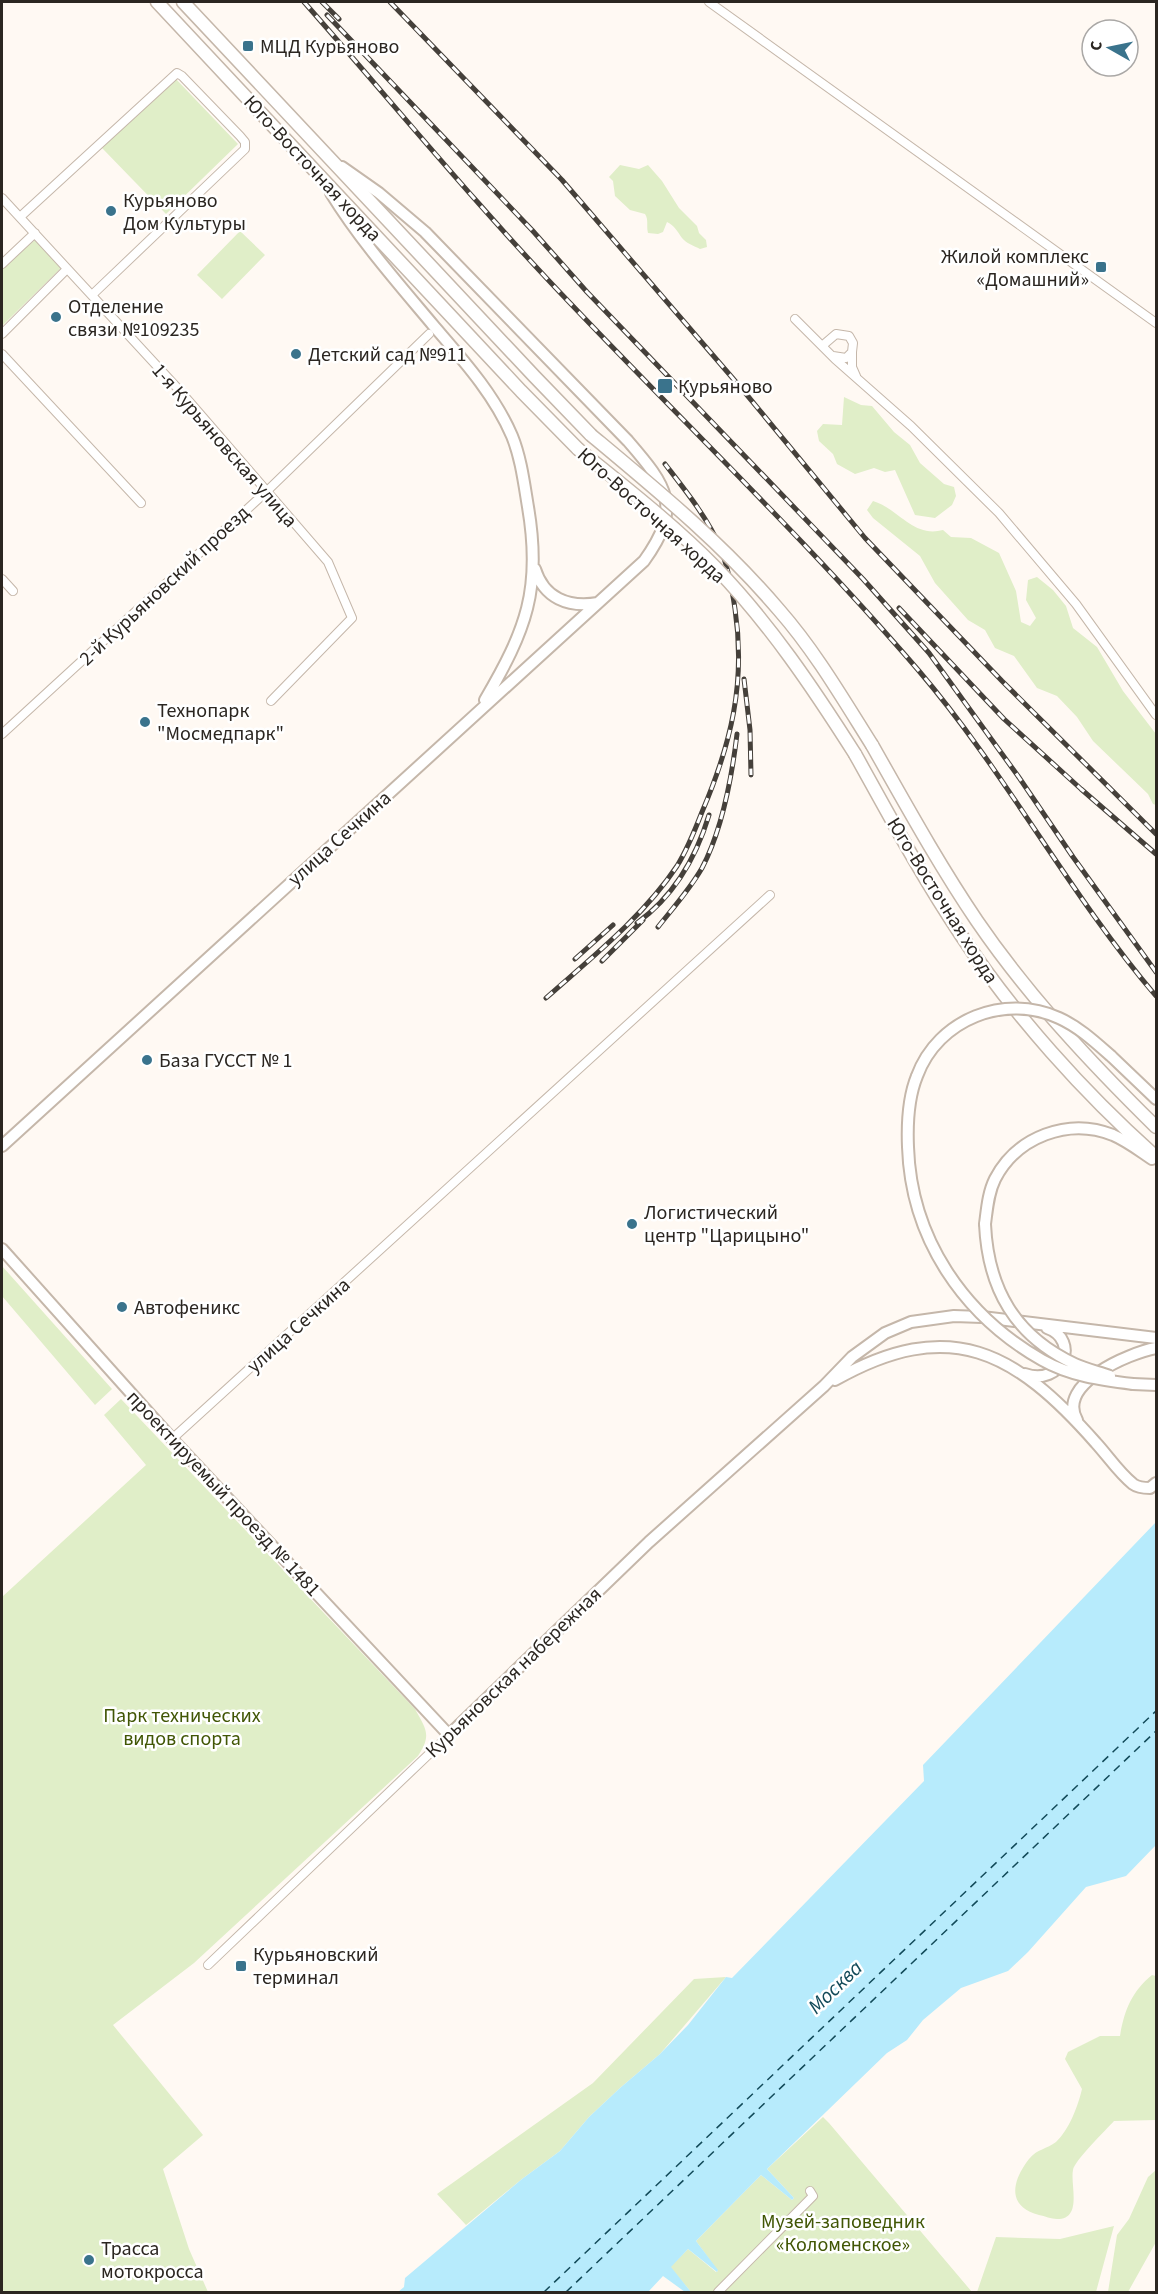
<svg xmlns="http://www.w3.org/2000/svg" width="1158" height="2294" font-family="'Source Sans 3',sans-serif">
	<rect width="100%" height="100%" fill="#fff9f3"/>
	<path fill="#e0eec8" d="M174,77L238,144L166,214L102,148Z
		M620,165L639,169L648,165L662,181L679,208L697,226L699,233L706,240L707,247L700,249C694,246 686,243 682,238C677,231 675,226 667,222L663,232L658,234L648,233C646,226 649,220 645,214L630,210L615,196L613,181L609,177Z
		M240,231L265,255L222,299L197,275Z
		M36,239L62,267L2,326V269Z
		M844,397L861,405L872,406L894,432L910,445L920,463L944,484L954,487L956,496L952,505L935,518L915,515L895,470L885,472L874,468L855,474L837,464L833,454L819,441L817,431L823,424L842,425Z
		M873,501C899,509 913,538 943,530L951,537L971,538L999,553L1016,591L1021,622L1030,626L1036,618L1026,600L1028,580L1037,577L1053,590L1066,606L1073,628L1097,647L1123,691L1156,734V805L1153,804L1148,794L1093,741L1077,717L1057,696L1037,688L1014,656L995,648L985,630L968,620L935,583L920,556L873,518L867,510Z
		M2,1266L112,1389L95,1405L2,1296Z
		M121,1399L415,1709C426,1729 432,1735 418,1756L194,1963L113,2025L203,2135L163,2169L189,2249L208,2292H2V1597L146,1465L104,1415Z
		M1152,1975L1156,1976V2120L1114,2121C1106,2130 1074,2161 1073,2170C1070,2185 1083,2219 1057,2219C1051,2219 1045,2216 1039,2215C1006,2206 1012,2181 1029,2159C1037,2149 1047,2149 1056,2142C1069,2130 1078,2106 1082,2089L1065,2059L1068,2052L1100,2036H1120C1124,2011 1132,1991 1152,1975Z
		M726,1977L660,2054L620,2088L589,2117L560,2151L522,2179L466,2225L437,2194L593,2083L694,1979Z
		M823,2117L829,2123L972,2292H691L670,2267L688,2249L716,2272L718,2271L696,2241L761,2175L792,2200L794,2198L767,2169Z
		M1156,2170V2242L1128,2292H1108L1117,2235L1129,2219L1148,2177Z
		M1114,2226L1096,2292H977L996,2237L1060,2239Z"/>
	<path fill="#b7ebfc" d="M1156,1522V1845L1126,1876L1086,1887L1028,1952L1008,1971L961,1988L923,2020L907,2040L887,2053L767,2169L794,2198L792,2200L761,2175L696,2241L718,2270L717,2272L688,2249L671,2267L691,2292H685L663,2276L648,2292H398L404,2287L405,2278L522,2179L560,2151L589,2117L620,2088L660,2054L688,2025L726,1977L732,1978L924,1781L923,1765Z"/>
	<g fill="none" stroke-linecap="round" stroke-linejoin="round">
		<path stroke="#124a59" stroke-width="1.5" stroke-dasharray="8 6" stroke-linecap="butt" d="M544,2292L1156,1711
			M566,2292L1156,1731"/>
		<g stroke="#c5b7aa" stroke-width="10">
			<path id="street" d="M709,2L1156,323
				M2,198L181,392L328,562L352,618L271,701
				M20,217L177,73L182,76L240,136L245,142V149L92,295
				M2,264L35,233
				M795,319L835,359L911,426L999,513L1076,604L1156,715
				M2,334L67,269
				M822,346L836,334L849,336L853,343L852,352L846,358L833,356
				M852,352V367L856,376
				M2,354L141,503
				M2,579L13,591
				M2,734L267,491L429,334
				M172,1439L770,895
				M208,1965L449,1735
				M718,2292L813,2196L810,2191"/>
		</g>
		<g stroke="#c5b7aa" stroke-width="14">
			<path id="secondary" d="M331,193C360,240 397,282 433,325C463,360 494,394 512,436C521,458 524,483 528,507C542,589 526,630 485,700
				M535,569C544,598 568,608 598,603
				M1111,1056L1156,1099
				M2,1146L644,561C683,507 667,486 628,441L425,232L379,193L342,167
				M985,1224C987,1209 988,1193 995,1179C1017,1137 1068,1117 1113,1135C1127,1141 1140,1151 1152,1159
				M2,1249L172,1439L449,1735L649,1542L824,1386L852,1357L885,1333L911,1322L954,1316L982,1317L1156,1338
				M1025,1374C1062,1387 1081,1340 1047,1328
				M835,1380C950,1315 1015,1351 1096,1443C1108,1456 1119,1473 1133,1484C1137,1487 1145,1488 1150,1488L1156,1483
				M1133,1384L1156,1385
				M1077,1420C1056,1384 1129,1353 1156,1348"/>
		</g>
		<g stroke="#c5b7aa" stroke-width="15">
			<path id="primary" d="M157,2L521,391L578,449
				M183,2L534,376L591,435
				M872,745C906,805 939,865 977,921C1029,997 1092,1064 1156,1127
				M855,754C889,815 922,877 961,935C1014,1015 1084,1093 1156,1157"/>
		</g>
		<use href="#street" stroke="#fff" stroke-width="8"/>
		<use href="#secondary" stroke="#fff" stroke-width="10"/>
		<use href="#primary" stroke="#fff" stroke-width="12"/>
		<g stroke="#45403a" stroke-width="5">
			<path id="rail" d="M304,2C392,102 477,206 570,303C686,425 809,543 919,671C1006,773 1069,894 1156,996
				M322,2L339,19
				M390,2L562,180L742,389L865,538L1002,681L1156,834
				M327,15L532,230L587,292L863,579L929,653L1018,776L1073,857L1156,972
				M899,608L1004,719L1081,789L1156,854
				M744,679L750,730L751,775
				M637,923C674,896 696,858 709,815
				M658,927C673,908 690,889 702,868C722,830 732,776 737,734
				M575,959L613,925
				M602,961L643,920
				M546,998C591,958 643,917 677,866C687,850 695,830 702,812C731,744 746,683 735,609C732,588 728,567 720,547C707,517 685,490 665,464"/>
		</g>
		<use href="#rail" stroke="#fff" stroke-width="3" stroke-dasharray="9" stroke-linecap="butt"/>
		<g stroke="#c5b7aa" stroke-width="14" stroke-linecap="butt">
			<path id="secondary-bridge" d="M1111,1056C1095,1042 1079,1027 1059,1018C1005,993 938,1019 917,1076C908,1098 907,1123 908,1147C911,1238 963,1315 1042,1360C1070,1376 1101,1380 1133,1384
				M985,1224C988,1289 1015,1336 1075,1364C1086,1369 1099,1372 1110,1376"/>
		</g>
		<g stroke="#c5b7aa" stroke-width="15" stroke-linecap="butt">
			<path id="primary-bridge" d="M591,435C657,490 723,544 779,610C815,651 843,699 872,745
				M578,449C625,487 674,525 716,568C770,624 813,688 855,754"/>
		</g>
		<use href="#secondary-bridge" stroke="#fff" stroke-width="10"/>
		<use href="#primary-bridge" stroke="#fff" stroke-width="12"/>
	</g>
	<g fill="#3a738c" stroke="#fff" stroke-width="2">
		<rect x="242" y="40" width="12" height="12" rx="3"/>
		<circle cx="111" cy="211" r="6"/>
		<rect x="1095" y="261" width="12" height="12" rx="3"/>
		<circle cx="56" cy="317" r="6"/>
		<circle cx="296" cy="354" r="6"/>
		<rect x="657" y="378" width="16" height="16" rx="3"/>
		<circle cx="145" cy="722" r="6"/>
		<circle cx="147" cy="1060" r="6"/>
		<circle cx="632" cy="1224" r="6"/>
		<circle cx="122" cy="1307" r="6"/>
		<rect x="235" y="1960" width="12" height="12" rx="3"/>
		<circle cx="89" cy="2260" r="6"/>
	</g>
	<g text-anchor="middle" stroke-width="5" stroke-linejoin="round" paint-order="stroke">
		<g font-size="20" fill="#2b2621" stroke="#fff" text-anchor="start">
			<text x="260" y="53">МЦД Курьяново</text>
			<text x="123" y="207">Курьяново<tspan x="123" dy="23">Дом Культуры</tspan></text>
			<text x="1089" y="263" text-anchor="end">Жилой комплекс<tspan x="1089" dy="23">«Домашний»</tspan></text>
			<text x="68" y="313">Отделение<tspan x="68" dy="23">связи №109235</tspan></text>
			<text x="308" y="361">Детский сад №911</text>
			<text x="678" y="393">Курьяново</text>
			<text x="157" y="717">Технопарк<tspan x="157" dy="23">"Мосмедпарк"</tspan></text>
			<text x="159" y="1067">База ГУССТ № 1</text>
			<text x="644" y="1219">Логистический<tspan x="644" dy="23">центр "Царицыно"</tspan></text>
			<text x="134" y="1314">Автофеникс</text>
			<text x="253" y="1961">Курьяновский<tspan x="253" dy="23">терминал</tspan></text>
			<text x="101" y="2255">Трасса<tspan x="101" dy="23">мотокросса</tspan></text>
		</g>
		<g font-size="20" fill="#2b2621" stroke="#fff">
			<text transform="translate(313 168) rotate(47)" y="7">Юго-Восточная хорда</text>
			<text transform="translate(225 445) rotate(49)" y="7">1-я Курьяновская улица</text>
			<text transform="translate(652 515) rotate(42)" y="7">Юго-Восточная хорда</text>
			<text transform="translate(164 585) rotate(-43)" y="7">2-й Курьяновский проезд</text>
			<text transform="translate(339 838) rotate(-42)" y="7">улица Сечкина</text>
			<text transform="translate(943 900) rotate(58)" y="7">Юго-Восточная хорда</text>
			<text transform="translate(298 1325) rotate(-42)" y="7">улица Сечкина</text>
			<text transform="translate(224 1493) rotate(47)" y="7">проектируемый проезд № 1481</text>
			<text transform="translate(513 1672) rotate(-44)" y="7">Курьяновская набережная</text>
		</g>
		<g font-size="20" fill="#415605" stroke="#fff">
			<text x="182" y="1722">Парк технических<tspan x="182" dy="23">видов спорта</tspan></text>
			<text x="843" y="2228">Музей-заповедник<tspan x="843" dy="23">«Коломенское»</tspan></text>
		</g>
		<g font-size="21" font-style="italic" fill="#124a59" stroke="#fff">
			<text transform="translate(835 1987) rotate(-44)" y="7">Москва</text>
		</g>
	</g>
	<rect width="1158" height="2294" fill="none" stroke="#2b2621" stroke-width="6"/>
	<g transform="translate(1110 48) rotate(279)"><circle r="28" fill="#ffffff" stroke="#aaa8a6" stroke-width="1.5"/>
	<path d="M0-4.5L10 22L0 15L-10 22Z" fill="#3a738c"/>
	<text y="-9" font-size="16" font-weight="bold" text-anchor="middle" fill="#2b2621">С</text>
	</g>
</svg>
